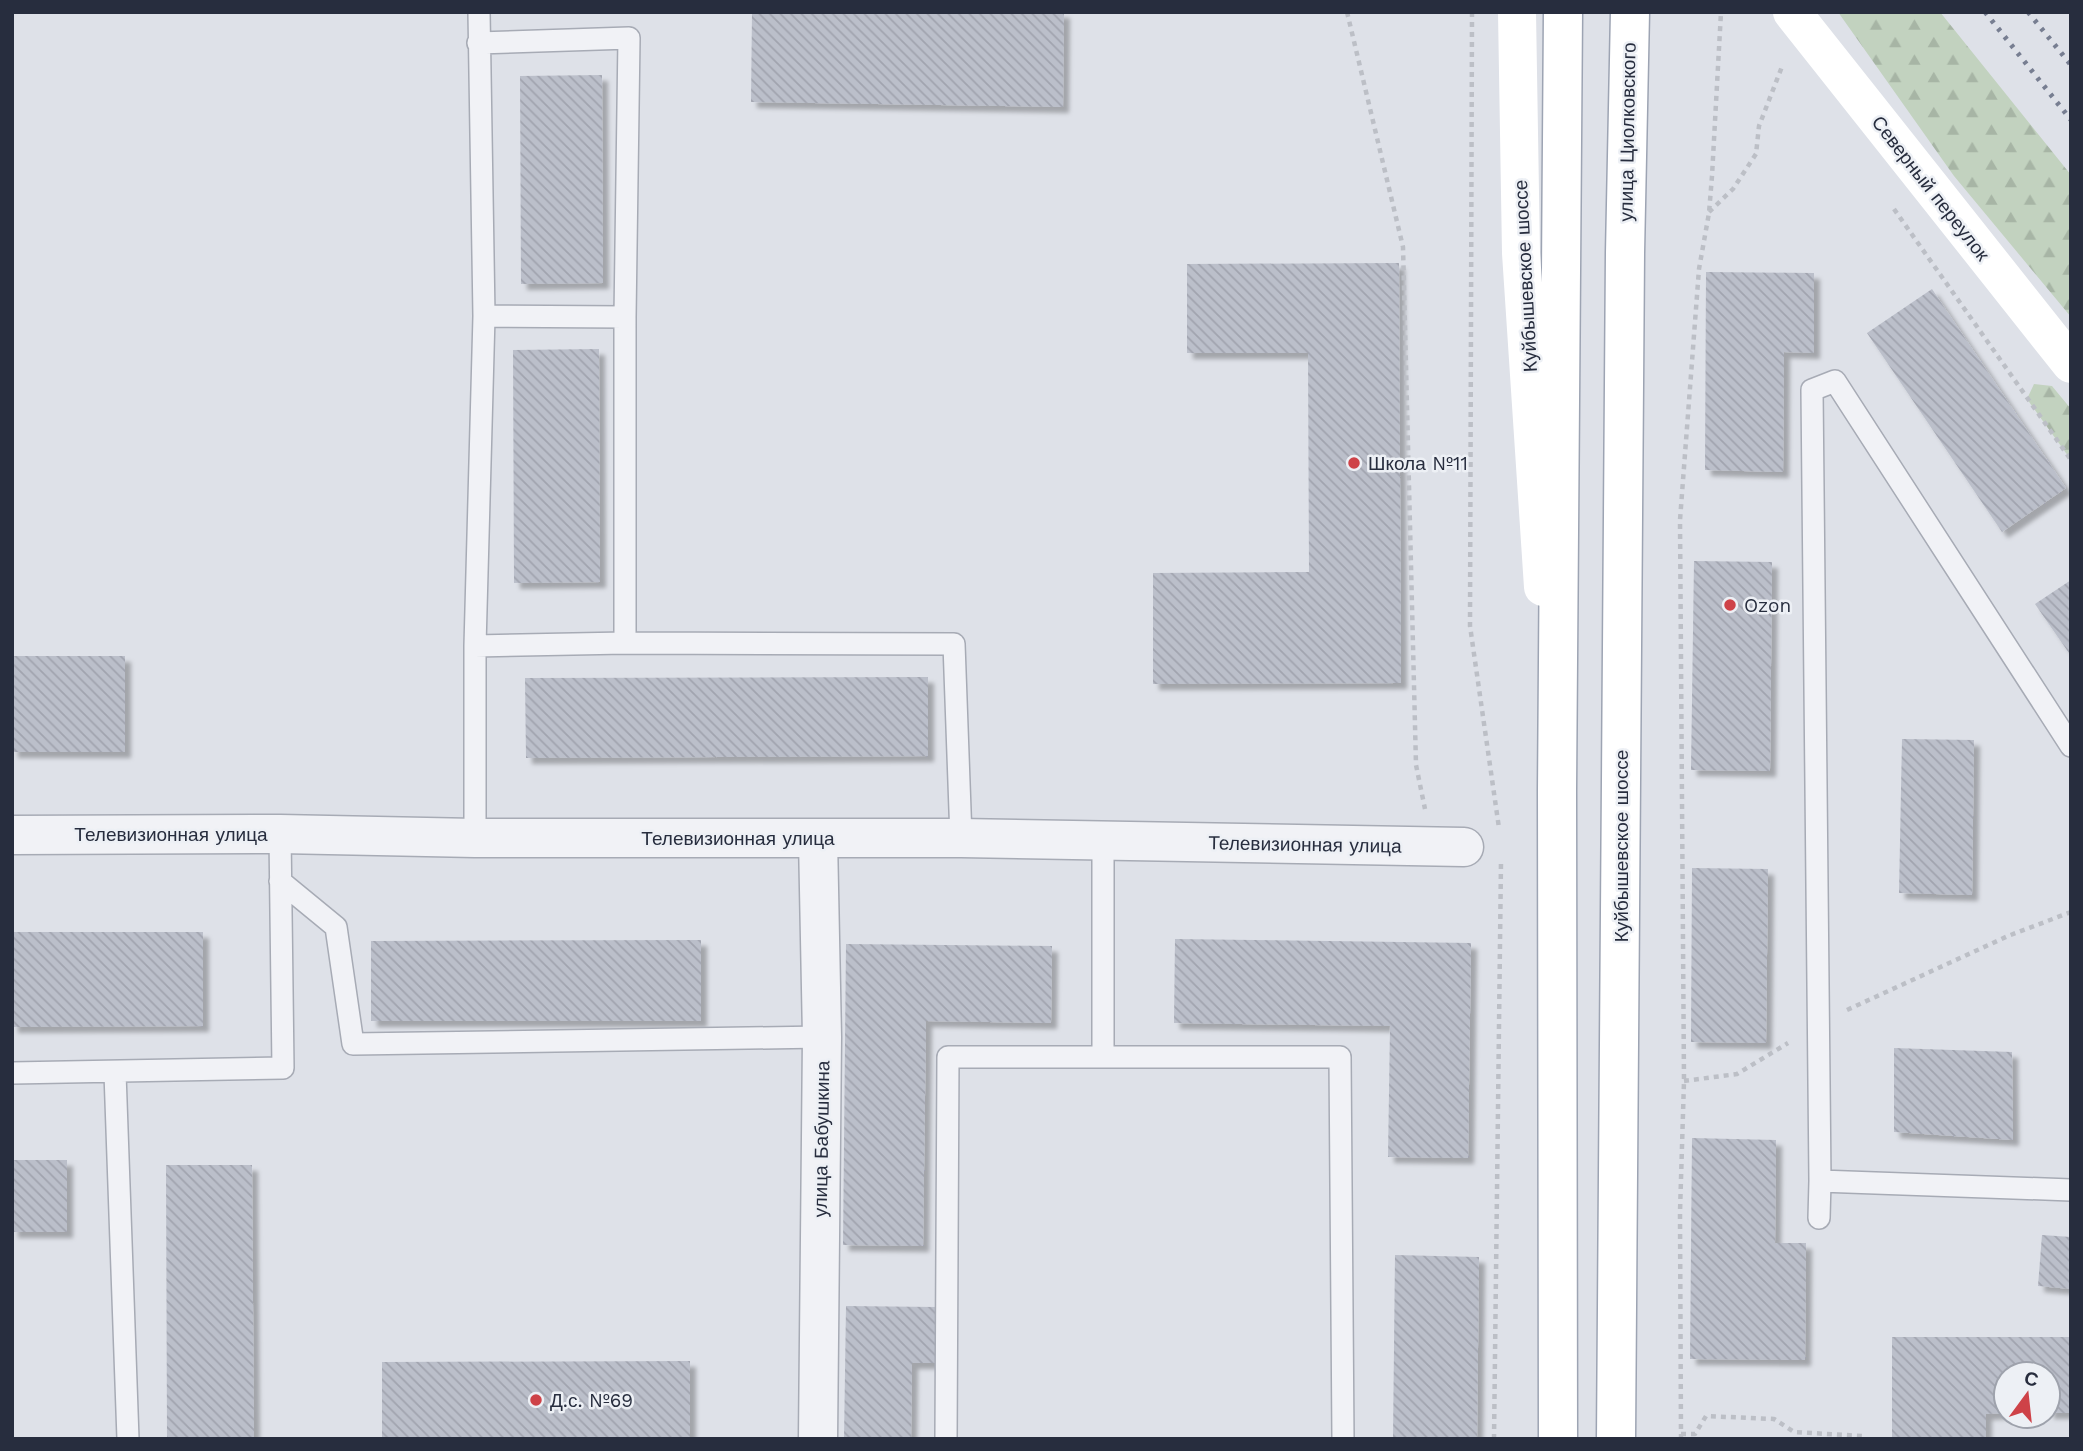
<svg xmlns="http://www.w3.org/2000/svg" width="2083" height="1451" font-family="'Work Sans',sans-serif">
	<defs>
		<pattern id="forest-firs" width="22" height="20" patternUnits="userSpaceOnUse" patternTransform="scale(1.75)"><rect width="22" height="20" fill="#c2d2bf"/><path d="M5 1l3.5 6h-7zM16 11l3.5 6h-7z" fill="#a7b5a5"/></pattern>
		<pattern id="building-back-hatch" width="6" height="6" patternUnits="userSpaceOnUse" patternTransform="scale(1.75)"><rect width="6" height="6" fill="#bbbfca"/><path d="M-1 5l2 2M0 0l6 6M5-1l2 2" fill="none" stroke="#a1a4af"/></pattern>
		<filter id="shadow"><feDropShadow dx="6" dy="6" stdDeviation="2" flood-color="#0004"/></filter>
	</defs>
	<rect width="100%" height="100%" fill="#dee1e8"/>
	<path fill="url(#forest-firs)" d="M1838,12H1940L2071,175V317L1954,176Z
		M2034,384L2052,386L2071,409V460L2027,399Z"/>
	<path fill="url(#building-back-hatch)" filter="url(#shadow)" d="M752,12H1064L1063,107L751,102Z
		M602,75L603,283L521,284L520,76Z
		M1399,263L1401,683L1153,684V573L1309,572L1308,353H1187V264Z
		M1706,272L1814,273V353L1784,352L1783,472L1705,470Z
		M1932,289L2066,488L2002,532L1867,333Z
		M599,349L600,582L514,583L513,350Z
		M1694,561L1772,562L1770,771L1691,770Z
		M2071,580V656L2035,604Z
		M12,656H125V752H12Z
		M928,677V756L526,758L525,678Z
		M1902,739L1974,740L1972,895L1899,893Z
		M1692,868L1768,869L1766,1043L1691,1042Z
		M12,932H203V1026L12,1027Z
		M1175,939L1471,943L1468,1158L1388,1157L1390,1026L1174,1023Z
		M701,940V1021H371V941Z
		M846,944L1052,946L1051,1023L926,1021L923,1246L843,1245Z
		M1894,1048L2012,1052L2013,1140L1894,1132Z
		M1692,1138L1776,1140L1775,1243H1806L1805,1360L1690,1359Z
		M12,1160H67V1232H12Z
		M166,1165H252L254,1439H167Z
		M2042,1235L2071,1237V1289L2038,1286Z
		M1395,1255L1479,1257L1477,1439H1393Z
		M846,1306L936,1307L935,1363H912L911,1439H844Z
		M1892,1337H2071V1413H2048V1374H2006V1413L1986,1414V1439H1892Z
		M690,1361V1439H382V1362Z"/>
	<g fill="none" stroke-linecap="round" stroke-linejoin="round">
		<g stroke="#a7abb5" stroke-width="24">
			<path id="service" d="M478,43L629,38L625,317V643
				M484,316L625,317
				M475,646L625,643L954,644L961,838
				M2071,746L1835,381L1812,390L1820,1181L2071,1190
				M475,838V646L484,316L479,12
				M1103,842V1055
				M280,881L336,927L353,1044L822,1037
				M12,1073L283,1068L280,834
				M115,1073L128,1439
				M1819,1218L1820,1181
				M946,1439L948,1057H1340L1343,1439"/>
		</g>
		<g stroke="#a7abb5" stroke-width="41">
			<path id="minor" d="M12,835L280,834L475,838H961L1464,847
				M818,1439L822,1037L818,839"/>
		</g>
		<g stroke="#9da4b3" stroke-width="41">
			<path id="primary" d="M1558,1439L1557,791L1563,12
				M1616,1439L1625,253L1630,12"/>
		</g>
		<path stroke="#bcbfc6" stroke-width="4.5" stroke-dasharray="5 5" stroke-linecap="butt" d="M1347,12L1403,247L1416,765L1425,809
			M1472,12L1470,626L1499,828
			M1894,209L2071,460
			M1709,212L1733,189L1756,154L1759,126L1783,64
			M1847,1010L2008,936L2071,912
			M1684,1081L1737,1074L1788,1043
			M1681,1434H1695L1706,1416L1774,1419L1794,1432L1862,1436
			M1494,1439L1501,861
			M1681,1439L1680,1212L1684,1081L1680,520L1699,269L1709,213L1712,176L1721,12"/>
		<use href="#service" stroke="#f1f2f6" stroke-width="21"/>
		<use href="#minor" stroke="#f1f2f6" stroke-width="38"/>
		<path stroke="#fff" stroke-width="38" d="M1517,12L1521,253L1543,587
			M1792,12L2071,364"/>
		<use href="#primary" stroke="#fff" stroke-width="38"/>
		<path stroke="#777e91" stroke-width="5" stroke-dasharray="3.5 7" stroke-linecap="butt" d="M1985,12L2071,120
			M2028,12L2071,65"/>
	</g>
	<g fill="#ce4248" stroke="#edf0f5" stroke-width="2.5">
		<circle cx="1354" cy="463" r="7"/>
		<circle cx="1730" cy="605" r="7"/>
		<circle cx="536" cy="1400" r="7"/>
	</g>
	<g text-anchor="middle" stroke-width="5" stroke-linejoin="round" paint-order="stroke">
		<g font-size="19" fill="#272d3e" stroke="#edf0f5">
			<text transform="translate(1627 132) rotate(-89)" y="7">улица Циолковского</text>
			<text transform="translate(1931 188) rotate(52)" y="7">Северный переулок</text>
			<text transform="translate(1525 276) rotate(-93)" y="7">Куйбышевское шоссе</text>
			<text x="171" y="841">Телевизионная улица</text>
			<text x="738" y="845">Телевизионная улица</text>
			<text transform="translate(1305 844) rotate(1)" y="7">Телевизионная улица</text>
			<text transform="translate(1621 846) rotate(-90)" y="7">Куйбышевское шоссе</text>
			<text transform="translate(821 1139) rotate(-89)" y="7">улица Бабушкина</text>
		</g>
		<g font-size="19" fill="#272d3e" stroke="#edf0f5" text-anchor="start">
			<text x="1368" y="470">Школа №11</text>
			<text x="1744" y="612">Ozon</text>
			<text x="550" y="1407">Д.с. №69</text>
		</g>
	</g>
	<rect width="2083" height="1451" fill="none" stroke="#272d3e" stroke-width="28"/>
	<g transform="translate(2027 1395) rotate(15)"><circle r="33" fill="#edf0f5" stroke="#9ea2ac" stroke-width="2"/>
	<path d="M0-5L12 26L0 18L-12 26Z" fill="#ce4248"/>
	<text y="-10" font-size="19" font-weight="bold" text-anchor="middle" fill="#272d3e">С</text>
	</g>
</svg>
